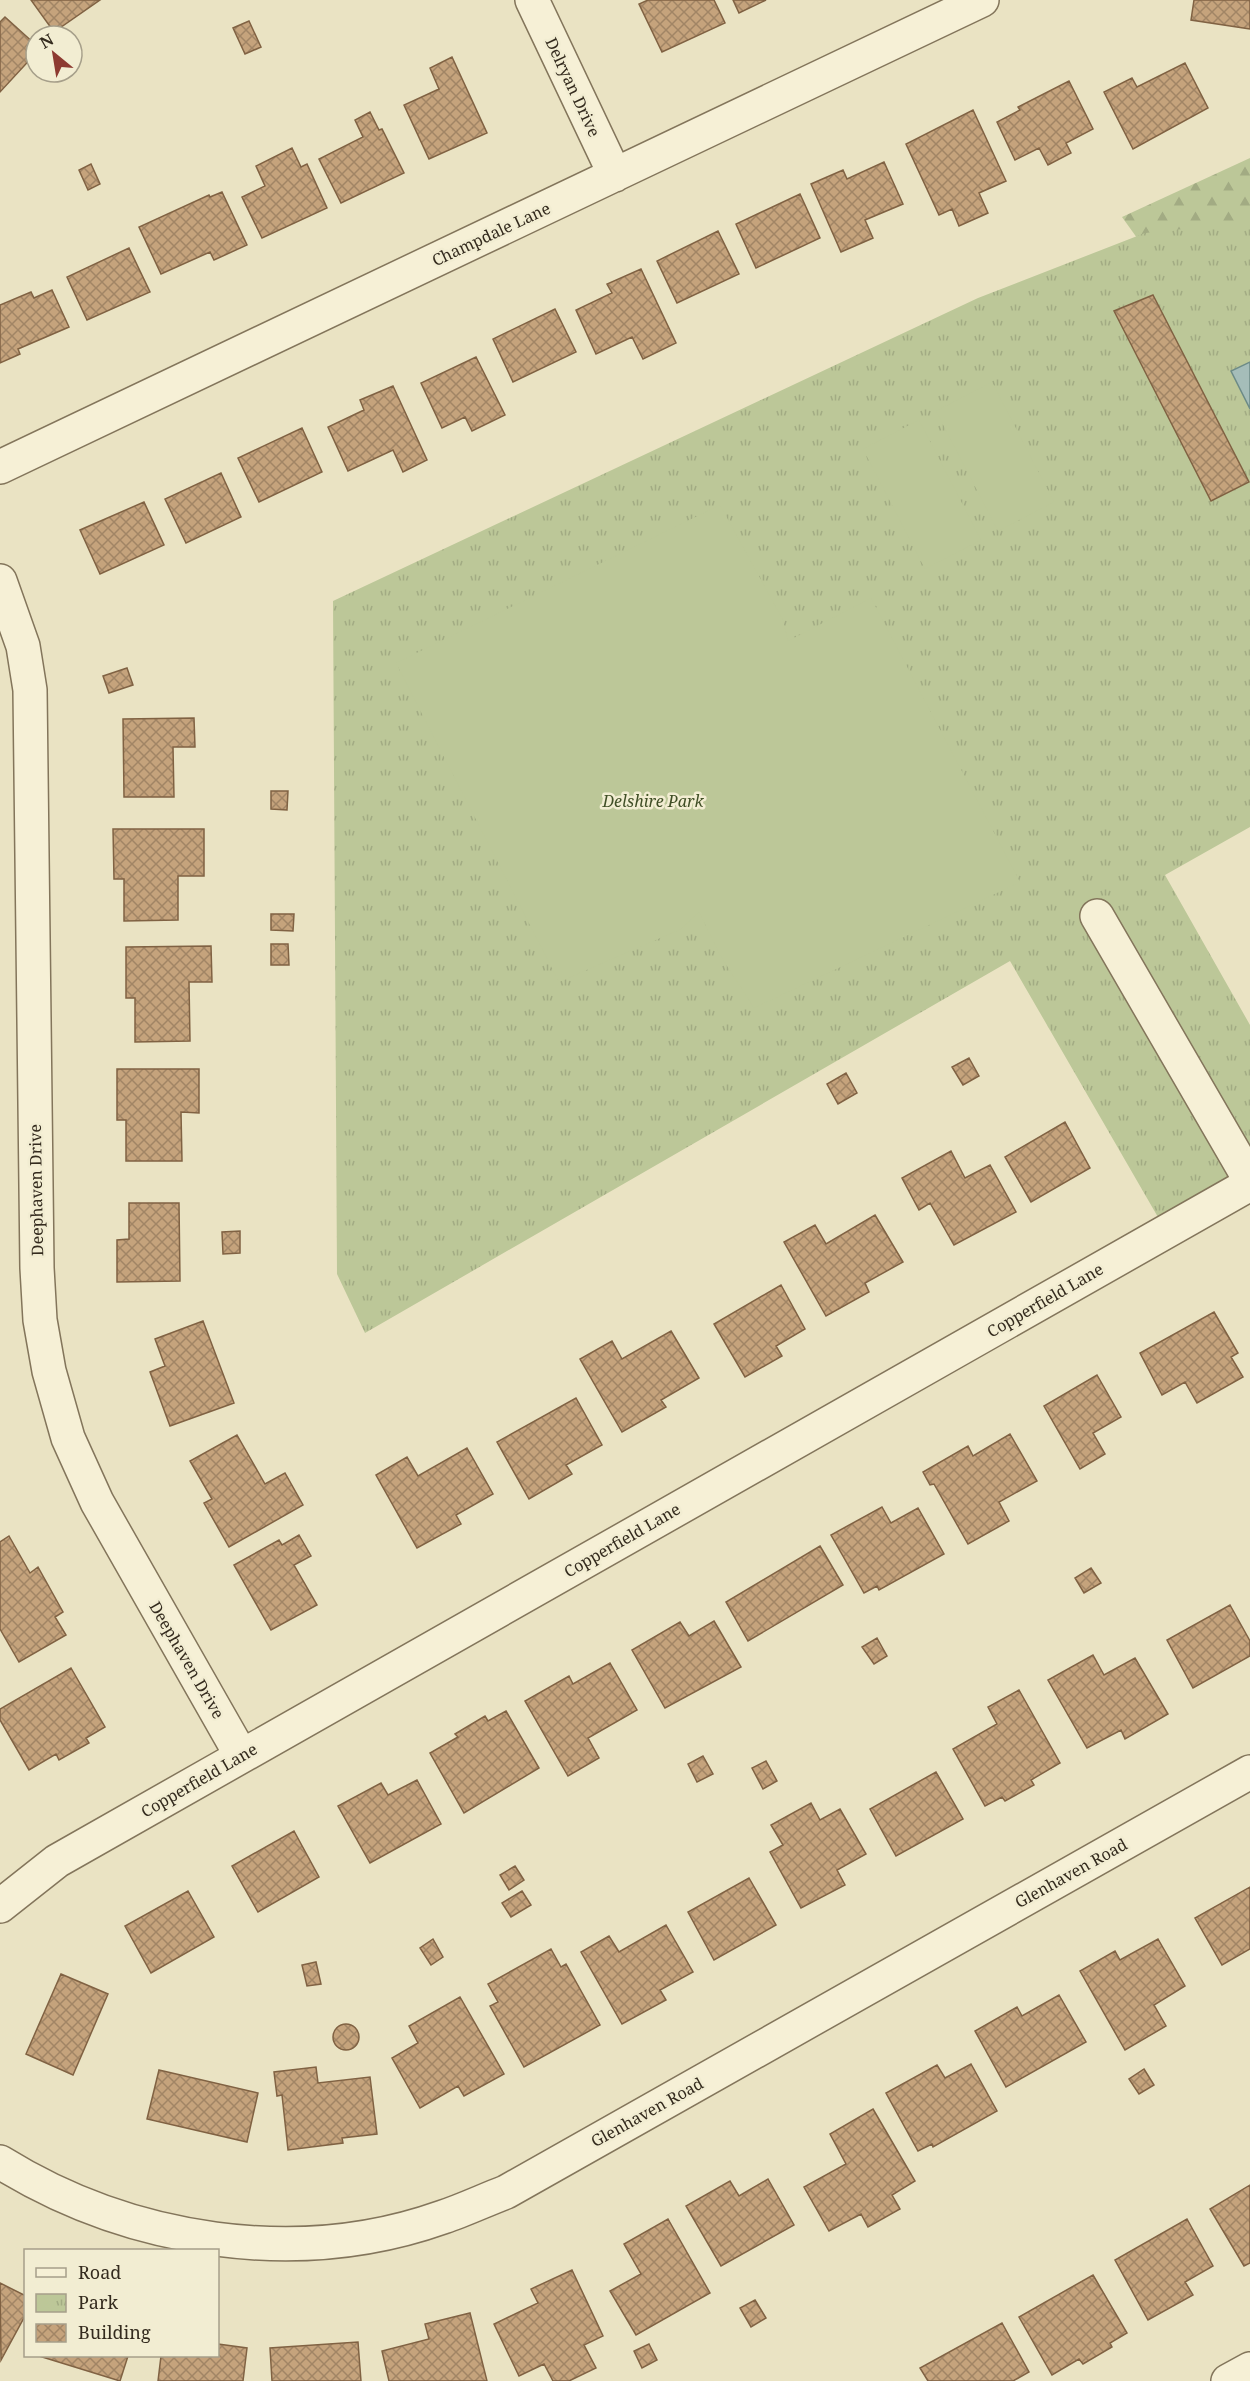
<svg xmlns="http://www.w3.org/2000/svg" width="1250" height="2381" font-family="'Noto Serif',serif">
	<defs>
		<pattern id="forest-firs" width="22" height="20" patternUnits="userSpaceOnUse" patternTransform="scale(1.5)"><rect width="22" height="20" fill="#bcc798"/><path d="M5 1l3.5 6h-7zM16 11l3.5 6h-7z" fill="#a2ab83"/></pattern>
		<pattern id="park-tufts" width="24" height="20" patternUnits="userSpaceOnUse" patternTransform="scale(1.5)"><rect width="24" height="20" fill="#bcc798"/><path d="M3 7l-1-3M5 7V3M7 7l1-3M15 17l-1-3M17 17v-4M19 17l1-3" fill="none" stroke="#a2ab83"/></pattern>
		<pattern id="building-cross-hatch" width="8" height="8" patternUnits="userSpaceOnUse" patternTransform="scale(1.5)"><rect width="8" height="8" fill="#c5a37c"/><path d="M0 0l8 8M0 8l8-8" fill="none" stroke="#a18565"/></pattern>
	</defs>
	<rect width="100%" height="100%" fill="#eae3c3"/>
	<path fill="url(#forest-firs)" d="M1250,158V245L1155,263L1122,217Z"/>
	<path fill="url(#park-tufts)" d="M1250,222V827L1165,875L1250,1025V1184L1166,1231L1010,961L365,1333L337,1274L333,601L978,298L1145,233Z"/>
	<path fill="#bcc798" d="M992,382L1054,502L998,531L936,411Z
		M919,420L981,540L925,569L863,449Z
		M720,505L783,620L788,641L871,598L1020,882L754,1008L720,955L699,912L681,929L559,982L396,663Z"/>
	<path fill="#a5bdb9" stroke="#6d8b87" stroke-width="1.5" d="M1250,362V409L1231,371Z"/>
	<path fill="url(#building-cross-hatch)" stroke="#806243" stroke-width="1.5" d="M31,0H100L54,32Z
		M648,0H714L725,23L662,52L639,4Z
		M733,0H766L739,13Z
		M1194,0H1250V29L1191,20Z
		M5,17L36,45V53L0,92V22Z
		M249,21L261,47L245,54L233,28Z
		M452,57L487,133L429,159L404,105L439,89L430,68Z
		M1185,63L1208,108L1133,149L1104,92L1132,78L1137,87Z
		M1069,81L1093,129L1066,143L1071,153L1048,165L1039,148L1015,160L997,122L1020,110L1018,107Z
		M973,110L1006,181L979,193L988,213L959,226L952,209L939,215L906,144Z
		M370,112L379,130L382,129L404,173L341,203L319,159L363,137L355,120Z
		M292,148L301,167L307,164L327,208L262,238L242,197L265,186L256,166Z
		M884,162L903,204L865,220L873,238L841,252L811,184L843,170L847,179Z
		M91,164L100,184L88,190L79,170Z
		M222,192L247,245L214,260L210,252L161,274L139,227L209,195L210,197Z
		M800,194L820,238L756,268L736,224Z
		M718,231L739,274L677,303L657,261Z
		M129,248L150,292L87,320L67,277Z
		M641,269L676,343L643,359L632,337L596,354L576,310L612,293L607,284Z
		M52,290L69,327L18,349L20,354L0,363V305L31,292L34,298Z
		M1153,295L1249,482L1211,501L1114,311Z
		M555,309L576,352L513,382L493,339Z
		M476,357L505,415L472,431L465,417L442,428L421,383Z
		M393,386L427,460L403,472L393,450L348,471L328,427L364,410L360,400Z
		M302,428L322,472L259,502L238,458Z
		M221,473L241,517L186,543L165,499Z
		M144,502L164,545L100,574L80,530Z
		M127,668L133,685L109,693L103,676Z
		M194,718L195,747H173L174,797H124L123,719Z
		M271,791H288L287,810L271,809Z
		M113,829H204V876H178V920L124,921V879H114Z
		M271,914H294L293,931L271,930Z
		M271,944H288L289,965H271Z
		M211,946L212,982H189L190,1041L135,1042V998H126V947Z
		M969,1058L979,1076L963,1085L952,1067Z
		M117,1069H199V1113L181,1112L182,1161H126V1120H117Z
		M846,1073L857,1093L838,1104L827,1084Z
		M1065,1122L1090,1168L1031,1202L1005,1157Z
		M951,1151L965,1178L990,1165L1016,1212L954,1245L930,1203L919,1210L902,1178Z
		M129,1203H179L180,1281L117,1282V1240L129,1239Z
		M875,1215L903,1262L865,1283L869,1292L826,1316L784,1242L815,1225L826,1244Z
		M240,1231V1253L223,1254L222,1232Z
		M781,1285L805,1329L776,1346L782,1356L745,1377L714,1324Z
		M1214,1312L1238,1353L1231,1357L1243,1377L1197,1403L1185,1382L1162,1395L1140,1353Z
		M203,1321L234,1403L170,1426L150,1372L165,1366L155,1339Z
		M671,1331L699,1378L661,1400L666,1407L622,1432L580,1359L612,1341L622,1359Z
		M1097,1375L1121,1417L1093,1433L1105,1454L1080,1469L1044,1406Z
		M576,1398L602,1445L566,1465L572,1474L529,1499L497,1442Z
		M1010,1434L1037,1481L999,1502L1009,1521L968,1544L934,1484L930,1485L923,1472L968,1446L973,1456Z
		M237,1435L265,1484L285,1473L303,1505L229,1547L204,1503L212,1499L190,1461Z
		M467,1448L493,1494L456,1515L461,1524L417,1548L376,1475L407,1457L418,1476Z
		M882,1507L891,1523L918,1508L944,1554L879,1590L877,1586L864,1593L831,1535Z
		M299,1535L311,1556L294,1565L317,1605L271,1630L234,1565L279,1540L282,1545Z
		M9,1536L30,1573L38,1567L63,1612L55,1617L66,1635L19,1662L0,1629V1542Z
		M820,1546L843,1585L748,1641L726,1602Z
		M1091,1568L1101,1583L1084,1593L1075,1578Z
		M1230,1605L1250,1641V1656L1193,1688L1167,1640Z
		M714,1621L741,1667L665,1708L632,1650L680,1622L689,1636Z
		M877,1638L887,1656L874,1664L862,1647Z
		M1093,1655L1104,1675L1135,1658L1168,1714L1125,1739L1121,1730L1087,1748L1048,1680Z
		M610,1663L637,1710L588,1738L599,1758L568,1776L525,1701L569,1676L573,1684Z
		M71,1668L105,1727L86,1738L89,1743L59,1760L56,1754L29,1770L0,1720V1709Z
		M1019,1690L1060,1763L1031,1780L1034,1785L1005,1801L1002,1797L985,1806L953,1749L997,1724L988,1707Z
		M506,1711L539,1768L464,1813L430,1753L458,1737L455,1734L485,1716L488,1721Z
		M703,1756L713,1774L697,1782L688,1764Z
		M766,1761L777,1781L763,1789L752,1768Z
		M936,1772L963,1819L896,1856L870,1809Z
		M417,1780L441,1824L370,1863L338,1806L381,1783L388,1795Z
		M811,1803L820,1820L840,1809L866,1854L837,1870L845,1885L801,1908L770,1852L783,1845L771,1825Z
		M294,1831L319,1877L258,1912L232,1866Z
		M515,1866L524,1880L509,1890L500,1875Z
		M749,1878L776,1925L714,1960L688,1912Z
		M1250,1887V1949L1222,1965L1195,1918Z
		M188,1891L214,1937L151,1973L125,1926Z
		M522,1891L531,1905L511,1917L502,1903Z
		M666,1925L693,1972L660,1990L666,2000L622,2024L581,1952L609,1936L619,1952Z
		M433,1939L443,1957L431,1965L420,1948Z
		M1158,1939L1185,1986L1154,2005L1166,2026L1125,2050L1080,1971L1115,1951L1120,1960Z
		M551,1949L561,1967L566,1964L600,2025L524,2067L490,2006L498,2002L488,1984Z
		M316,1962L321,1984L307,1986L302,1965Z
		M61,1974L108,1994L73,2075L26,2054Z
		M1059,1995L1086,2042L1006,2087L975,2031L1017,2007L1022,2016Z
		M460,1997L504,2074L464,2096L458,2086L420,2108L392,2058L418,2043L409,2026Z
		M333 2037a13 13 0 1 1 26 0a13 13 0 1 1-26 0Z
		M971,2064L997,2111L933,2147L932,2144L918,2151L886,2093L937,2065L945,2078Z
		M316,2067L318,2083L370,2077L377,2134L342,2138L343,2143L288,2150L282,2095L277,2096L274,2072Z
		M1144,2069L1154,2085L1139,2094L1129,2079Z
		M159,2070L258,2093L247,2142L147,2119Z
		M873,2109L915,2181L892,2195L900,2209L868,2227L861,2214L829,2231L804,2187L846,2164L830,2134Z
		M768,2179L794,2225L721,2266L686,2206L730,2181L739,2196Z
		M1250,2185V2263L1244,2266L1210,2209Z
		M668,2219L710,2293L636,2335L610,2291L641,2274L624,2244Z
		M1187,2219L1213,2266L1185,2282L1193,2295L1148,2320L1115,2260Z
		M572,2270L603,2336L584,2345L596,2368L569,2381H553L544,2364L519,2376L494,2324L538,2303L531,2289Z
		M1093,2275L1127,2333L1110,2343L1112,2347L1083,2364L1079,2359L1052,2375L1019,2317Z
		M0,2283L26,2296V2314L1,2360Z
		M755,2300L766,2318L751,2327L740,2308Z
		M470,2313L487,2381H389L382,2351L429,2339L425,2324Z
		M1002,2323L1029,2372L1013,2381H928L920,2368Z
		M358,2342L361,2381H272L270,2348Z
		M218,2344L247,2348L243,2381H158L161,2356H218Z
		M649,2344L657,2360L642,2368L634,2351Z
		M39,2356H128L120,2381Z"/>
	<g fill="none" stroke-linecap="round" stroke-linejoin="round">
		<g stroke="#83755b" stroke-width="36">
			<path id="minor" d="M532,0L615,175
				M0,467L982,0
				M0,581L23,646L30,690L37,1268L40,1320L49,1371L68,1438L97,1502L241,1755
				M1097,916L1250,1180
				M0,1906L57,1861L1250,1184
				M0,2162C129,2242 297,2269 443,2217C464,2210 485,2200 506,2192L1250,1772
				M1228,2381L1250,2369"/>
		</g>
		<use href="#minor" stroke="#f6f0d6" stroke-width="33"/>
	</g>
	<g text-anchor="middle" stroke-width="5" stroke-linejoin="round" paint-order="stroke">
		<g font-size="16" fill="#342b1e" stroke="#f2edd2">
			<text transform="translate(573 87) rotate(65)" y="6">Delryan Drive</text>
			<text transform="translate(491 234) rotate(-25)" y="6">Champdale Lane</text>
			<text transform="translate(36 1190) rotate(-91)" y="6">Deephaven Drive</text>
			<text transform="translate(1045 1300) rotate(-30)" y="6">Copperfield Lane</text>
			<text transform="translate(622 1540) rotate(-30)" y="6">Copperfield Lane</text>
			<text transform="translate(187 1660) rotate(60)" y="6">Deephaven Drive</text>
			<text transform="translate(199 1780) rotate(-30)" y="6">Copperfield Lane</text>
			<text transform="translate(1071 1873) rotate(-29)" y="6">Glenhaven Road</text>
			<text transform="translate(647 2112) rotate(-29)" y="6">Glenhaven Road</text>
		</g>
		<g font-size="16" font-style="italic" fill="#404f26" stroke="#f2edd2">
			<text x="653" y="807">Delshire Park</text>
		</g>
	</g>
	<rect x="24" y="2249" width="195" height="108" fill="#f2edd2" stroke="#a69f8a" stroke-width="1.5"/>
	<rect x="36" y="2268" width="30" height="9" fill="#f6f0d6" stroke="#a69f8a" stroke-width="1.5"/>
	<text x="78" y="2279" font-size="18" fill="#342b1e">Road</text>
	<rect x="36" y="2294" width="30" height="18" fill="url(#park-tufts)" stroke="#a69f8a" stroke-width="1.5"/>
	<text x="78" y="2309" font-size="18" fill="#342b1e">Park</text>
	<rect x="36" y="2324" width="30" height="18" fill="url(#building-cross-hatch)" stroke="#a69f8a" stroke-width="1.5"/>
	<text x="78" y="2339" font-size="18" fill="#342b1e">Building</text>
	<g transform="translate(54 54) rotate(330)"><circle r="28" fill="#f2edd2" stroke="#a69f8a" stroke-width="1.5"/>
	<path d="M0-4.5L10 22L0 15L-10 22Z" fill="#8d3a30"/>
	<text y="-9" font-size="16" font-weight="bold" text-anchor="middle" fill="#342b1e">N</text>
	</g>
</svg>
